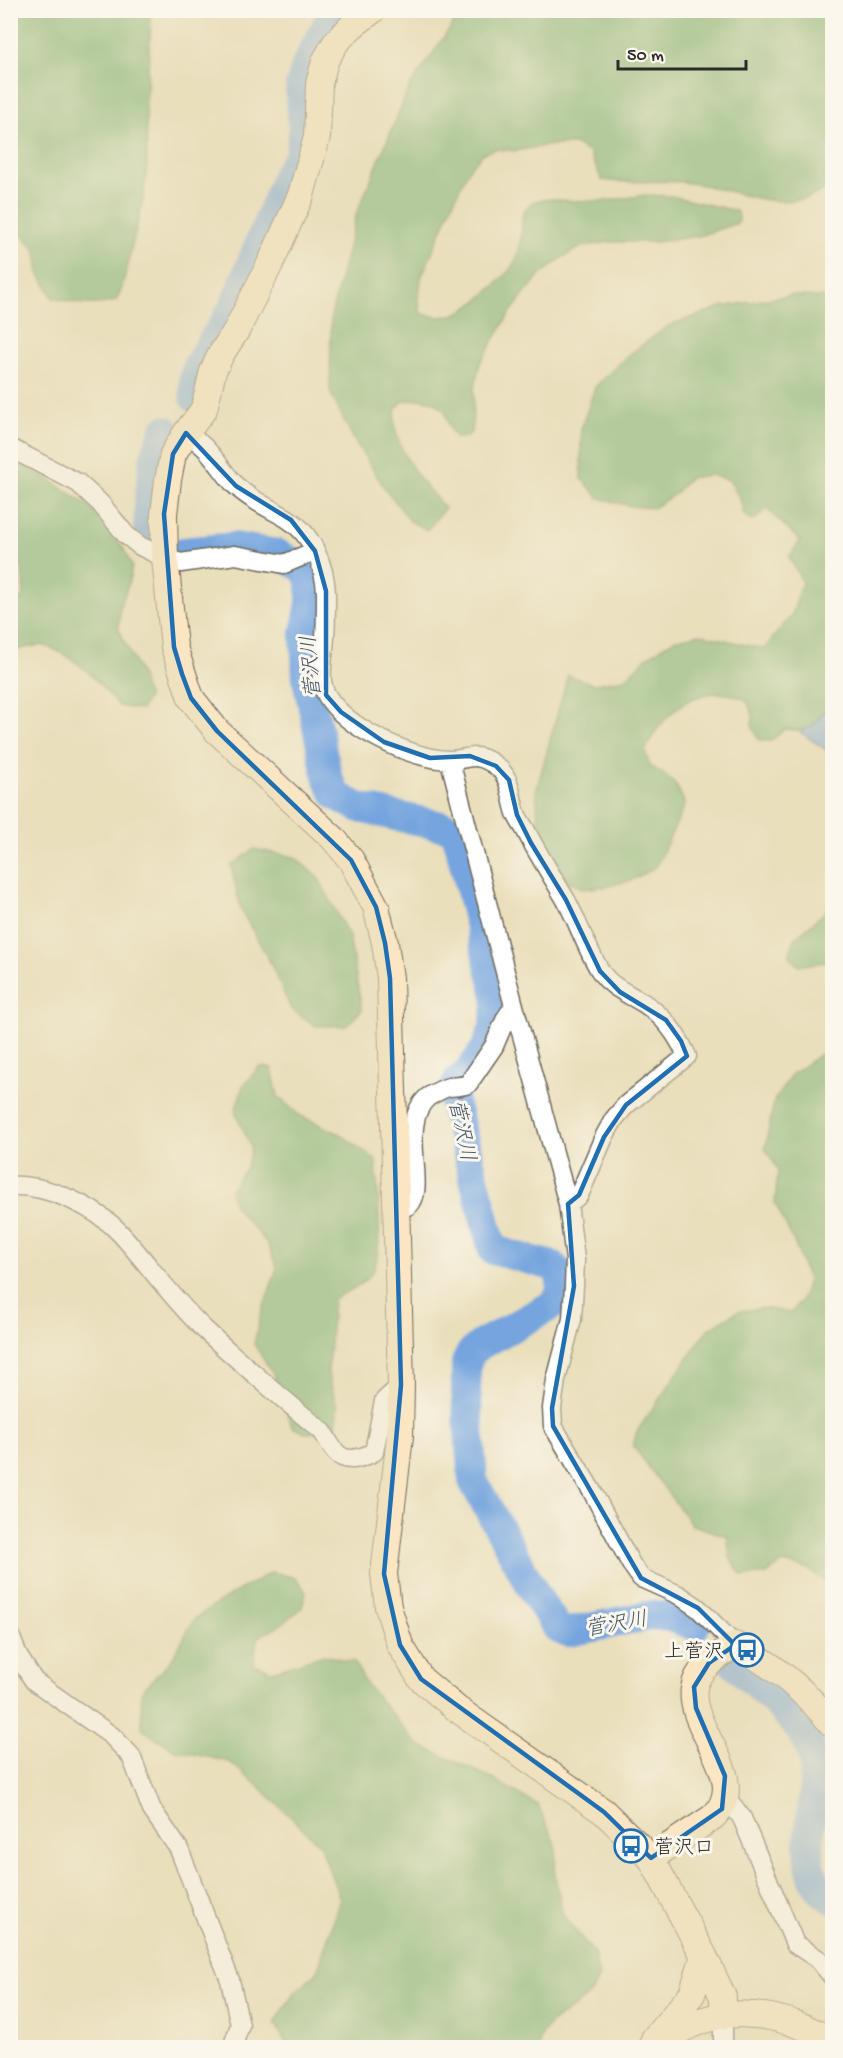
<svg xmlns="http://www.w3.org/2000/svg" width="843" height="2058" font-family="'Gochi Hand','Klee One',sans-serif">
	<rect width="100%" height="100%" fill="#fbf7ec"/>
	<filter id="ink" filterUnits="userSpaceOnUse"><feTurbulence type="fractalNoise" baseFrequency=".0167" numOctaves="2"/><feDisplacementMap in="SourceGraphic" scale="12" xChannelSelector="R" yChannelSelector="G"/><feConvolveMatrix kernelMatrix="1 2 1 2 8 2 1 2 1" color-interpolation-filters="sRGB"/></filter>
	<filter id="wash" filterUnits="userSpaceOnUse"><feTurbulence type="fractalNoise" baseFrequency=".008" numOctaves="4" result="noise"/><feDisplacementMap in="SourceGraphic" scale="24" xChannelSelector="R" yChannelSelector="G"/><feGaussianBlur stdDeviation="1.35" result="paint"/><feColorMatrix in="noise" values="0 0 0 0 0 0 0 0 0 0 0 0 0 0 0 0 0 1.4 0 .05"/><feComposite in="paint" operator="in"/></filter>
	<g filter="url(#wash)">
		<rect width="100%" height="100%" fill="#eadfbb"/>
		<path fill="#74b274" stroke="#506e50" stroke-width="1.5" d="M772,10L784,15L832,13V186C823,190 813,197 803,199C761,208 722,184 680,182C654,180 628,184 602,180L589,152L574,144L544,146L516,151L495,149L484,153L471,166L460,187L421,278L419,296L420,312C429,317 442,318 452,315C471,310 510,275 517,257C523,243 521,227 523,211L534,201L552,199L570,201H605L646,195L671,196L736,211L739,217L738,223L699,236L657,242H609L581,247L563,257L538,277L510,313L480,363L474,389L472,431L467,437L456,438L449,427L445,411L435,402L421,399L404,401L396,408C395,414 394,421 395,427C401,459 424,485 445,508L427,530L410,521L384,487L354,440L330,392L331,316L356,215L410,86L462,11Z
			M10,11H148L151,23L146,105L147,165L143,200L122,288L116,301C92,307 76,304 53,298L39,273L35,248L18,232L11,231Z
			M791,295L832,298V703C811,719 820,735 785,729L771,741L759,740L752,726L753,715L746,700C741,698 734,695 728,694C689,688 660,718 645,751L650,766C673,779 676,781 685,805L656,867L632,880L609,886L584,889L566,880L544,848L538,818L536,791L568,675L593,684L625,679L647,657L673,640L700,634L764,649L792,615L802,582L789,557L800,541L767,509L753,521L744,515L740,499L729,480L710,475L689,478L675,494L653,508L630,506L599,498L581,478V429L595,387L626,357L668,326L721,307Z
			M11,457L36,471L88,505L124,549L132,566L129,582L120,608L119,630L140,673L148,698L141,710L119,706C99,683 76,655 45,646C38,644 25,648 17,650L11,657V604L24,596L22,568L11,553Z
			M254,849L295,857L319,879L349,936L362,1010L346,1026H316L291,1009L269,960L241,910L231,866Z
			M832,894V961L799,966L789,956L795,938L825,912Z
			M832,1046V1587L808,1569L783,1563L765,1575L742,1576L730,1558L727,1536L692,1525L633,1446L637,1431L708,1329L738,1311L765,1308L791,1313L802,1299L808,1280L794,1242L775,1203L778,1170L765,1148L774,1101L791,1075Z
			M259,1067L272,1068L278,1096L299,1115L340,1134L376,1160C377,1184 385,1257 371,1274C362,1286 346,1292 333,1299L328,1374L337,1406L336,1431L305,1433L292,1427L274,1376L254,1344L260,1317L277,1268L267,1243L234,1206L230,1191L247,1166L251,1147L235,1112L243,1086Z
			M272,1572L296,1578L306,1592L302,1608L286,1621L257,1638L254,1664L272,1671L324,1655L354,1662L367,1685L417,1744L487,1776L538,1805L556,1846L555,1875L563,1915L594,1953L599,1977C596,1982 594,1989 590,1994C574,2012 542,2018 539,2047H288L275,2023L294,1993L317,1972L340,1899L320,1845L265,1792L230,1762L175,1750L142,1729L141,1692L172,1659L194,1619L234,1593Z"/>
		<path fill="#74a4de" stroke="#506884" stroke-width="1.5" d="M832,703V754L800,732L814,725L827,707Z"/>
		<g fill="none" stroke-linecap="round" stroke-linejoin="round">
			<path stroke="#74a4de" stroke-width="30" d="M194,397V379L197,366L233,309L287,175L300,155L303,131L300,86L307,63L335,10
				M148,535L149,499L154,460L165,430
				M184,552L234,547L278,554L305,569L311,583V604L305,633L307,679L328,779L337,796L360,808L446,827L455,830L458,839L498,999L494,1028L485,1050L468,1073L457,1082L452,1095L493,1250L553,1266C565,1277 562,1290 556,1303L480,1345L471,1353L466,1363V1391L473,1481L537,1597L558,1629L569,1632L653,1615L670,1617L695,1626
				M734,1664C757,1686 799,1719 810,1748C827,1792 785,1871 832,1899"/>
		</g>
	</g>
	<g filter="url(#ink)">
		<g fill="none" stroke-linecap="round" stroke-linejoin="round">
			<g stroke="#6e6a5d" stroke-width="21">
				<path id="street" d="M186,433C193,438 201,443 207,450C217,461 225,474 235,485C250,500 270,508 288,519C312,534 325,566 326,593C326,608 326,623 325,638C324,656 317,680 327,696C347,729 411,758 448,760C467,761 474,750 495,765C512,777 510,796 516,813C518,819 522,824 525,829C537,853 552,876 566,900C578,922 586,947 599,969C610,988 628,993 645,1004C665,1017 677,1034 687,1056L626,1105L614,1119L604,1137L579,1195L568,1204
					M10,448L78,483L100,503L126,535L140,546L165,558L181,563L235,555L284,564L315,551
					M450,761L514,1006L568,1204L575,1259L574,1286L572,1319L556,1380L552,1408L553,1426L593,1493L631,1564L641,1578L679,1595L698,1608L735,1645
					M10,1186C47,1184 96,1207 121,1234C150,1266 174,1301 205,1330C243,1365 283,1399 323,1432C337,1459 345,1466 374,1452L384,1401L401,1385
					M396,1210C399,1209 406,1207 409,1205C428,1188 397,1123 428,1097C433,1094 443,1088 449,1087C456,1086 461,1087 468,1084L494,1046L506,1018L514,1006
					M10,1635L18,1656L34,1681L112,1736L131,1756L152,1810L179,1849L230,1980L240,2025L232,2048
					M726,1797L742,1818L795,1944L818,1959L832,1976
					M723,2016V2048"/>
			</g>
			<g stroke="#6e6a5d" stroke-width="28">
				<path id="secondary" d="M373,10L352,26L336,42L325,61L319,84L317,137L301,195L270,264L236,331L221,354L213,371L204,409L186,433L173,454L168,480L164,514L165,558L174,647L191,698L217,731L333,838L351,860L376,907L385,943L390,978L401,1385L400,1436L384,1574L388,1607L400,1645L421,1679L457,1709L604,1812L651,1858L704,1956L723,1997V2016
					M651,1858L713,1817C753,1779 687,1730 694,1688C697,1667 720,1655 735,1645C773,1664 805,1691 832,1724
					M654,2039L692,1994L704,1956
					M651,2048C668,2037 685,2026 704,2020C746,2006 797,2019 832,2042"/>
			</g>
			<use href="#street" stroke="#fff" stroke-width="18"/>
			<use href="#secondary" stroke="#fbe6c4" stroke-width="26"/>
		</g>
	</g>
	<path d="M0 0H843V2058H0ZM186,433L236,486L291,520L315,551L326,591V695L341,712L384,742L430,758L470,756L496,766L509,780L517,815L531,843L566,900L600,971L620,992L666,1020L681,1041L687,1056L626,1105L604,1137L579,1195L568,1204L574,1286L552,1408L553,1426L641,1578L698,1608L735,1645L709,1663L694,1687L696,1708L725,1776L722,1809L651,1858L604,1812L421,1679L400,1645L384,1574L401,1385L390,978L385,943L376,907L351,860L217,731L191,698L182,674L174,647L164,514L173,454Z" fill="#eadfbb" fill-opacity=".55" fill-rule="evenodd"/>
	<path fill="none" stroke="#1f6fb2" stroke-width="4.5" stroke-linejoin="round" d="M186,433L236,486L291,520L315,551L326,591V695L341,712L384,742L430,758L470,756L496,766L509,780L517,815L531,843L566,900L600,971L620,992L666,1020L681,1041L687,1056L626,1105L604,1137L579,1195L568,1204L574,1286L552,1408L553,1426L641,1578L698,1608L735,1645L709,1663L694,1687L696,1708L725,1776L722,1809L651,1858L604,1812L421,1679L400,1645L384,1574L401,1385L390,978L385,943L376,907L351,860L217,731L191,698L182,674L174,647L164,514L173,454Z"/>
	<defs>
		<g id="bus-ring" transform="scale(1.725)"><circle r="9.5" fill="#fbf7ec" stroke="#1f6fb2" stroke-width="1.5"/><path d="M-5-6H5V4H4V6H2V4H-2V6H-4V4H-5ZM-3.5-4V0h7V-4ZM-3.5 1.2v1.5H-2V1.2ZM2 1.2v1.5H3.5V1.2Z" fill="#1f6fb2"/></g>
	</defs>
	<g fill-rule="evenodd">
		<use href="#bus-ring" x="747" y="1650"/>
		<use href="#bus-ring" x="631" y="1846"/>
	</g>
	<g text-anchor="middle" stroke-width="6" stroke-linejoin="round" paint-order="stroke">
		<g font-size="20" fill="#2b2b2b" stroke="#fbf7ec" text-anchor="end">
			<text x="724" y="1657">上菅沢</text>
			<text x="654" y="1853" text-anchor="start">菅沢口</text>
		</g>
		<g font-size="21" font-style="italic" fill="#45556a" stroke="#fbf7ec">
			<text transform="translate(310 667) rotate(-95)" y="7">菅沢川</text>
			<text transform="translate(463 1130) rotate(78)" y="7">菅沢川</text>
			<text transform="translate(616 1623) rotate(-10)" y="7">菅沢川</text>
		</g>
	</g>
	<rect width="843" height="2058" fill="none" stroke="#fbf7ec" stroke-width="36"/>
	<path d="M618 60v9h128v-9" fill="none" stroke="#2b2b2b" stroke-width="3"/>
	<text x="627" y="60" font-size="18" fill="#2b2b2b" stroke="#fbf7ec" stroke-width="4.5" paint-order="stroke">50 m</text>
</svg>
